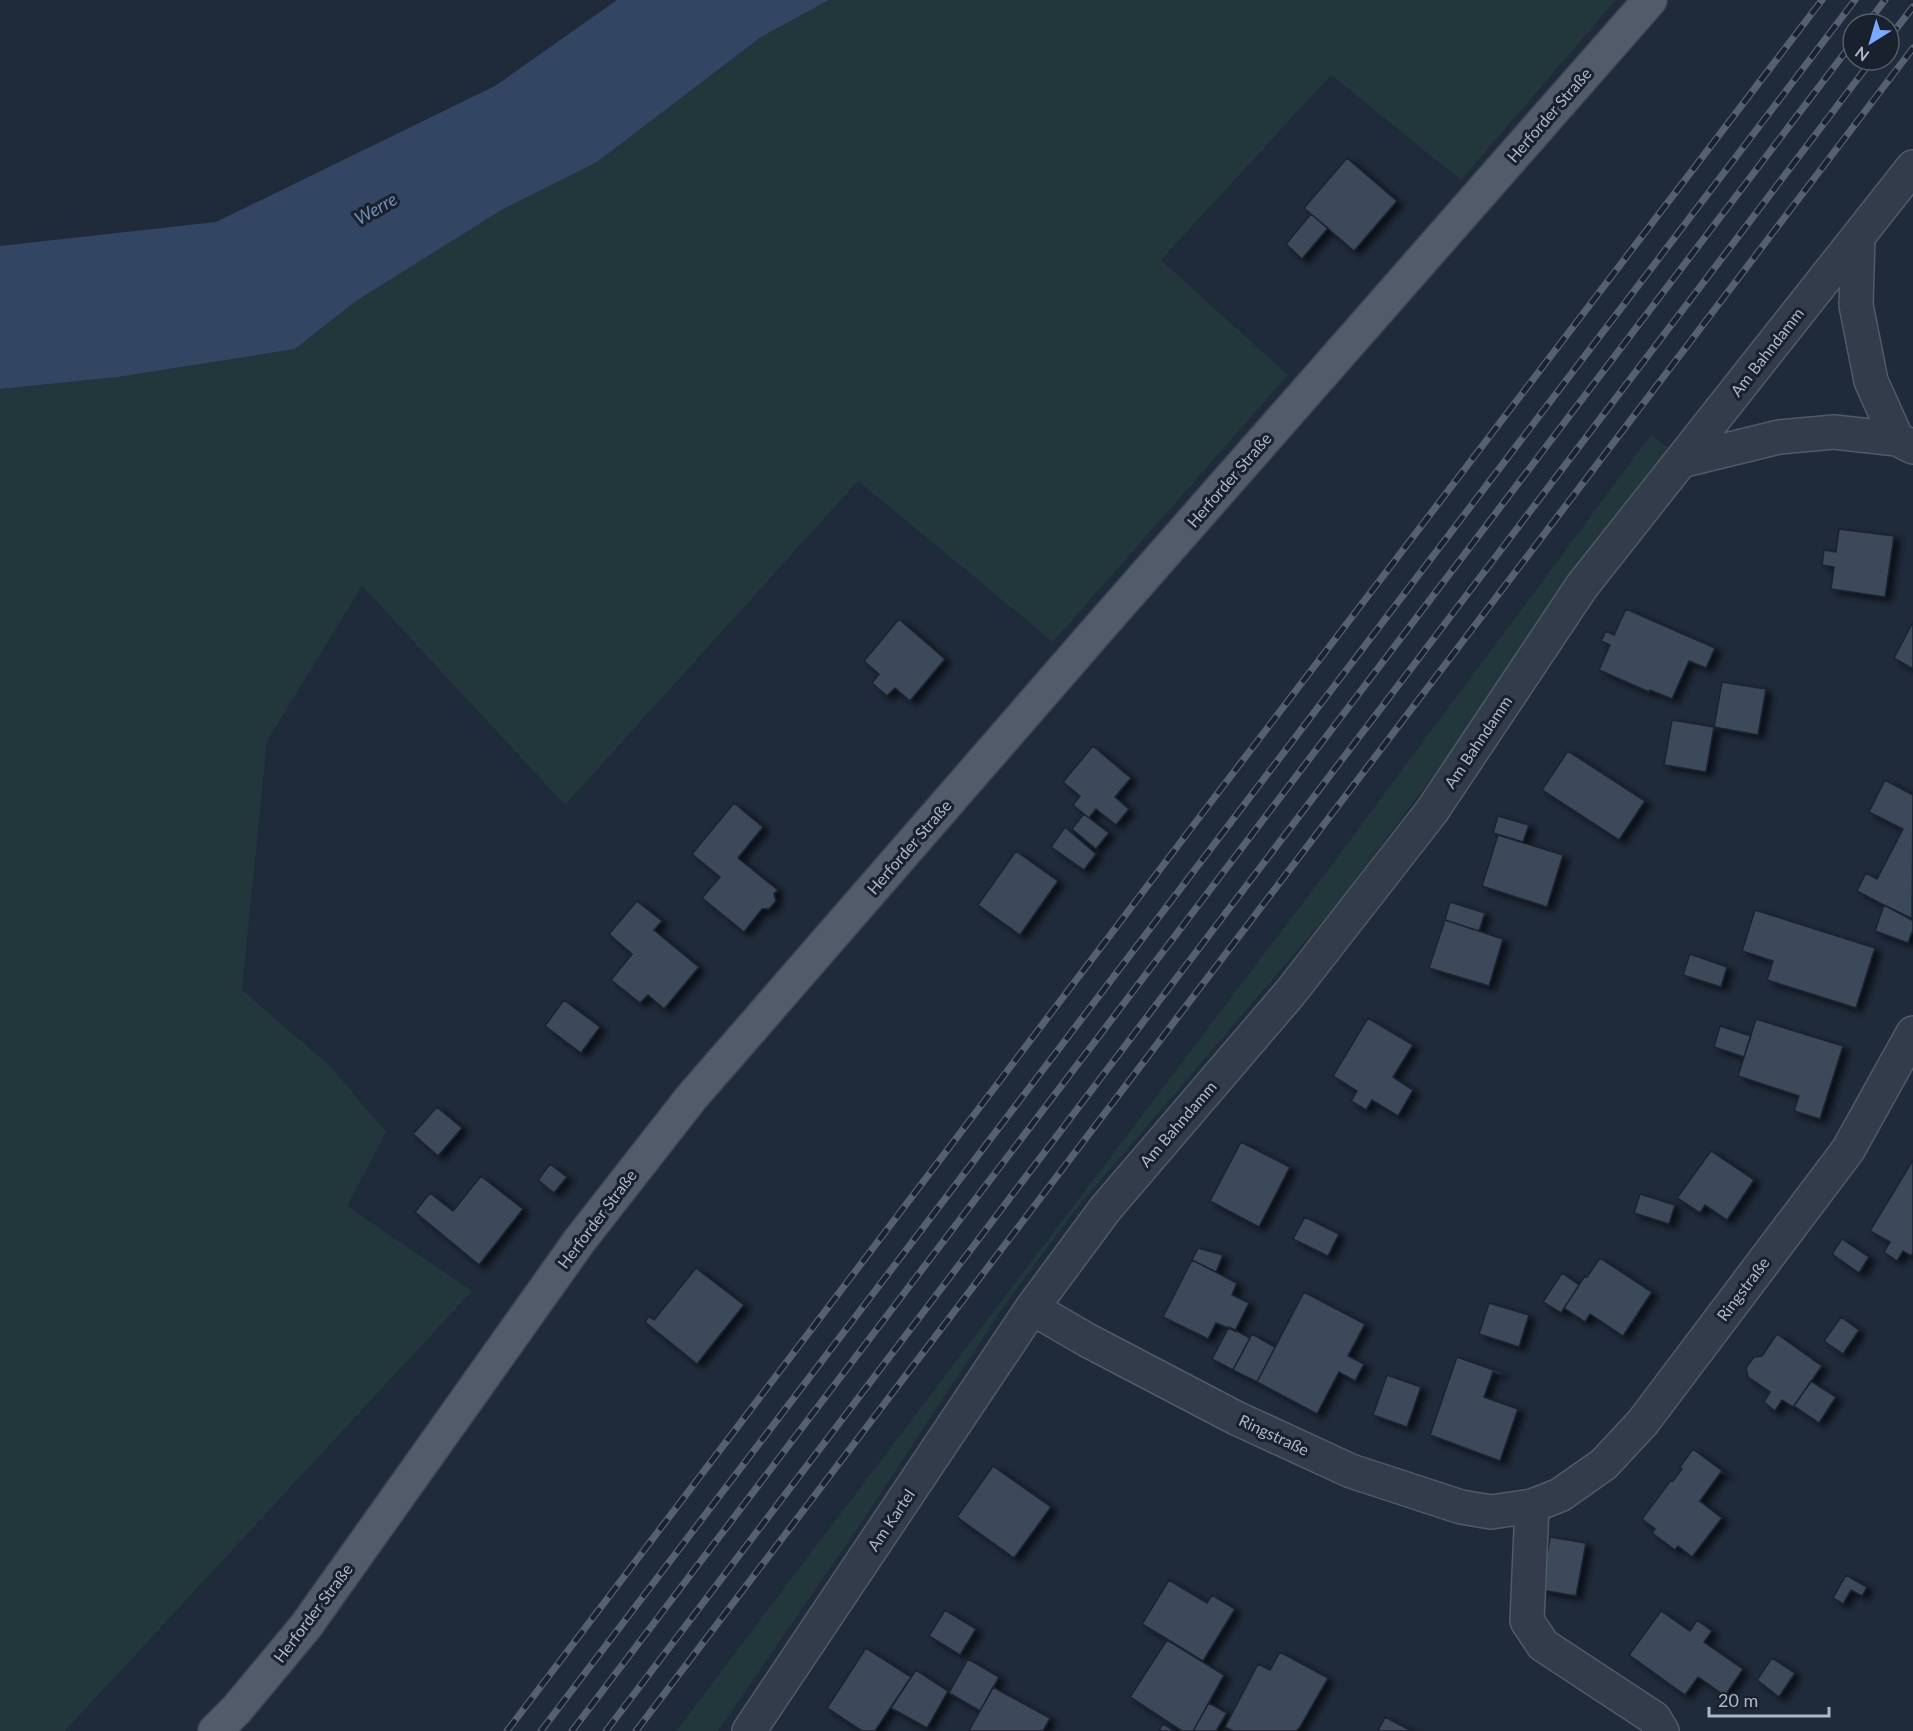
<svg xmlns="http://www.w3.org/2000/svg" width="1913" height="1731" font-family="Lato,sans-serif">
	<defs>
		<filter id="shadow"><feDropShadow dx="6" dy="4" stdDeviation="3" flood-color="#0009"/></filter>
	</defs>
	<rect width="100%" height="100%" fill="#1f2a3a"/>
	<path fill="#21373b" d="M829,0H1616L1461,180L1331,75L1161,260L1288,375L1053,642L858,481L565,805L362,586L267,741L242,990L330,1066L386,1132L347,1206L472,1291L65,1731H0V389L118,377L295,349L356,301L503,209L597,162L761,37Z
		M1651,435L1670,449L1565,582L1446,759L1337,904L1072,1214L1004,1306L859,1526L718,1731H676L1330,867Z"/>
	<path fill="#324563" d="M617,0H829L761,37L597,162L503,209L356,301L295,349L118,377L0,389V246L216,222L495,86Z"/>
	<path fill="#3b485a" stroke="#1b2331" stroke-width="1.5" filter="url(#shadow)" d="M1347,158L1397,201L1354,251L1304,208Z
		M1311,214L1328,228L1302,259L1286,244Z
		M1839,529L1894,536L1885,597L1831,589L1834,567L1822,565L1824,550L1836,552Z
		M1626,609L1715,648L1706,668L1689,661L1672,699L1650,690L1649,692L1599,670L1610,645L1601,641L1606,631L1614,635Z
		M899,619L945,659L910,701L895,688L887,696L872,683L879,674L864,661Z
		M1913,622V669L1894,658Z
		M1722,682L1766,689L1758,735L1714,727Z
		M1672,720L1714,727L1706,772L1664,765Z
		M1093,746L1131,778L1115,797L1129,809L1116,825L1096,809L1089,818L1084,814L1073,805L1080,796L1063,782Z
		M1568,751L1645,801L1619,840L1542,790Z
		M1885,780L1913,795L1912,920L1857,891L1866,873L1877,879L1903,829L1869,812Z
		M734,803L763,827L738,858L778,890L774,894L776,901L769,909H762L744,932L702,898L720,877L692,854Z
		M1084,814L1109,833L1096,849L1072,829Z
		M1498,816L1529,825L1523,842L1493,833Z
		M1065,827L1096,854L1084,870L1051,847Z
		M1498,835L1563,855L1547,907L1482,886Z
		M1016,851L1058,881L1020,935L978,905Z
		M637,901L662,921L654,930L699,967L664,1009L648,995L640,1003L611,980L632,954L609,934Z
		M1450,902L1485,913L1479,931L1445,920Z
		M1884,905L1913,919V930L1908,943L1875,931Z
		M1755,910L1875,948L1856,1008L1767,980L1773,961L1742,951Z
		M1445,920L1503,939L1489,986L1429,968Z
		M1690,954L1727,967L1721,987L1683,975Z
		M564,1000L600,1027L581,1053L545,1026Z
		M1368,1018L1413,1045L1393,1077L1413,1090L1398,1116L1372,1100L1366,1110L1351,1101L1357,1091L1333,1076Z
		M1756,1019L1843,1046L1820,1119L1794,1111L1799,1096L1738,1076Z
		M1720,1026L1751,1036L1744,1057L1714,1047Z
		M437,1107L462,1128L438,1156L413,1134Z
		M1241,1142L1290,1167L1259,1227L1210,1201Z
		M1711,1151L1754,1180L1727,1220L1705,1205L1700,1213L1677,1198Z
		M1913,1160V1253L1911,1256L1903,1251L1897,1261L1884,1252L1890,1242L1870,1231Z
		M550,1164L567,1177L554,1193L538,1180Z
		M481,1176L523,1209L479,1265L415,1212L430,1193L453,1211Z
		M1640,1194L1675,1205L1669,1224L1634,1213Z
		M1305,1217L1339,1234L1328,1256L1293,1239Z
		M1842,1239L1869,1257L1859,1273L1832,1254Z
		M1198,1248L1223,1255L1216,1272L1192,1260Z
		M1600,1258L1652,1292L1623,1336L1590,1314L1585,1322L1564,1308L1585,1276L1587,1277Z
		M1192,1260L1237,1283L1232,1295L1249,1303L1235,1331L1216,1323L1208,1339L1163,1317Z
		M696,1268L744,1305L697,1364L645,1322L649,1316L654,1320Z
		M1562,1273L1579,1285L1561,1313L1543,1302Z
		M1304,1292L1365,1324L1348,1356L1364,1364L1355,1381L1339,1372L1317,1414L1257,1382Z
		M1489,1303L1529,1315L1519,1347L1479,1334Z
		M1841,1317L1859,1330L1843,1354L1824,1341Z
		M1229,1327L1250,1338L1233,1370L1212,1359Z
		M1252,1334L1275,1347L1257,1382L1233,1370Z
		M1777,1334L1822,1366L1793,1407L1782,1400L1775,1411L1764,1402L1770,1392L1748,1377L1746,1368L1754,1357L1762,1356Z
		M1457,1357L1502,1373V1375L1493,1372L1484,1397L1518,1409L1500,1461L1430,1435Z
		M1387,1375L1421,1387L1407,1427L1373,1415Z
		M1811,1381L1836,1397L1819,1423L1794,1406Z
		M1693,1449L1729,1476L1721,1472L1700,1501L1722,1518L1692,1557L1678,1546L1675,1550L1652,1533L1655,1529L1642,1519L1671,1480L1673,1481L1682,1469L1680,1467Z
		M993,1466L1051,1507L1014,1558L957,1517Z
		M1550,1537L1586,1543L1576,1596L1541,1590Z
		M1846,1575L1867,1587L1862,1596L1851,1590L1843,1604L1833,1598Z
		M1169,1580L1207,1603L1212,1595L1235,1609L1203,1661L1142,1624Z
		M945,1610L976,1629L960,1655L929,1636Z
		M1661,1611L1690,1631L1697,1620L1712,1631L1704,1642L1743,1669L1725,1696L1698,1677L1685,1695L1629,1655Z
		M1167,1640L1224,1675L1193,1731H1182L1130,1697Z
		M866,1648L911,1677L875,1731H862L827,1708Z
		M1280,1652L1328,1678L1300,1727L1296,1731H1233L1225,1727L1258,1664L1270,1670Z
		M1772,1658L1795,1673L1779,1697L1757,1680Z
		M968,1659L999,1677L980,1711L949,1693Z
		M916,1670L948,1691L927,1728L891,1708Z
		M993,1687L1050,1718L1043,1731H969Z
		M1209,1703L1227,1713L1216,1731H1193Z
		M1385,1717L1412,1731H1378Z
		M1163,1724L1175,1731H1159Z"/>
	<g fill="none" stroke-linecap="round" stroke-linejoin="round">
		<g stroke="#505a68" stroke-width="36">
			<path id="minor" d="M1858,238L1856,305L1871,381L1897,439L1913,447
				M1681,461L1779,437L1834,432L1897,439
				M1032,1308L1087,1340L1236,1418L1351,1471L1461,1507L1491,1512L1532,1506L1560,1495L1604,1464L1643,1422L1848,1150L1913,1033
				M1532,1506L1527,1621L1543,1645L1654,1718L1662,1731
				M749,1731L1032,1308L1106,1208L1290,993L1432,811L1582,586L1913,167"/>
		</g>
		<g stroke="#3c4554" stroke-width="36">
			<path id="primary" d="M215,1731L237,1709L306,1626L580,1240L691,1098L1100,627L1650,0"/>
		</g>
		<use href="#minor" stroke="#333c4a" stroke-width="33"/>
		<use href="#primary" stroke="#515b6a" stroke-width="33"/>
		<g stroke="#556072" stroke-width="7">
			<path id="rail" d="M1867,24L1885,0
				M1889,38L1913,7
				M507,1731L1211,802L1822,0
				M541,1731L1855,0
				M572,1731L1853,42
				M606,1731L1872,60
				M636,1731L1913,48"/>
		</g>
		<use href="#rail" stroke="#19212f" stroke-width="4.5" stroke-dasharray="14" stroke-linecap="butt"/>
	</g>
	<g text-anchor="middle" stroke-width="6" stroke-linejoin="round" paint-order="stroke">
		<g font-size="16" fill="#adb7c7" stroke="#19212f">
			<text transform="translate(1549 115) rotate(-49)" y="6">Herforder Straße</text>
			<text transform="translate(1767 352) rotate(-52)" y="6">Am Bahndamm</text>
			<text transform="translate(1229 480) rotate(-49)" y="6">Herforder Straße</text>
			<text transform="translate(1478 742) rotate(-56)" y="6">Am Bahndamm</text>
			<text transform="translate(909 847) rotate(-49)" y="6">Herforder Straße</text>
			<text transform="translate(1178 1124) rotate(-49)" y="6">Am Bahndamm</text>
			<text transform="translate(597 1219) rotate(-53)" y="6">Herforder Straße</text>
			<text transform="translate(1743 1289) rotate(-53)" y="6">Ringstraße</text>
			<text transform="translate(1274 1435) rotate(25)" y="6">Ringstraße</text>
			<text transform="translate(891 1520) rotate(-56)" y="6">Am Kartel</text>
			<text transform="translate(313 1613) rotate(-53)" y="6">Herforder Straße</text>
		</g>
		<g font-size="18" font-style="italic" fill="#748cb1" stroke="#19212f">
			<text transform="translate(376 209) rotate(-30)" y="6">Werre</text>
		</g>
	</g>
	<g transform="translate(1871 42) rotate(217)"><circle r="28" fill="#19212f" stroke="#545d6c" stroke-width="1.5"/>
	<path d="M0-4.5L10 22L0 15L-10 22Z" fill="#7aaaff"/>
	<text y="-9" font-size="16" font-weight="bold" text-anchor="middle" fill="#adb7c7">N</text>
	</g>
	<path d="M1709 1707v9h120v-9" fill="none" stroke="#adb7c7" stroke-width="3"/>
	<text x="1718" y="1707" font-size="18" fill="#adb7c7" stroke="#19212f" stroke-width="4.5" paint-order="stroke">20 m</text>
</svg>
